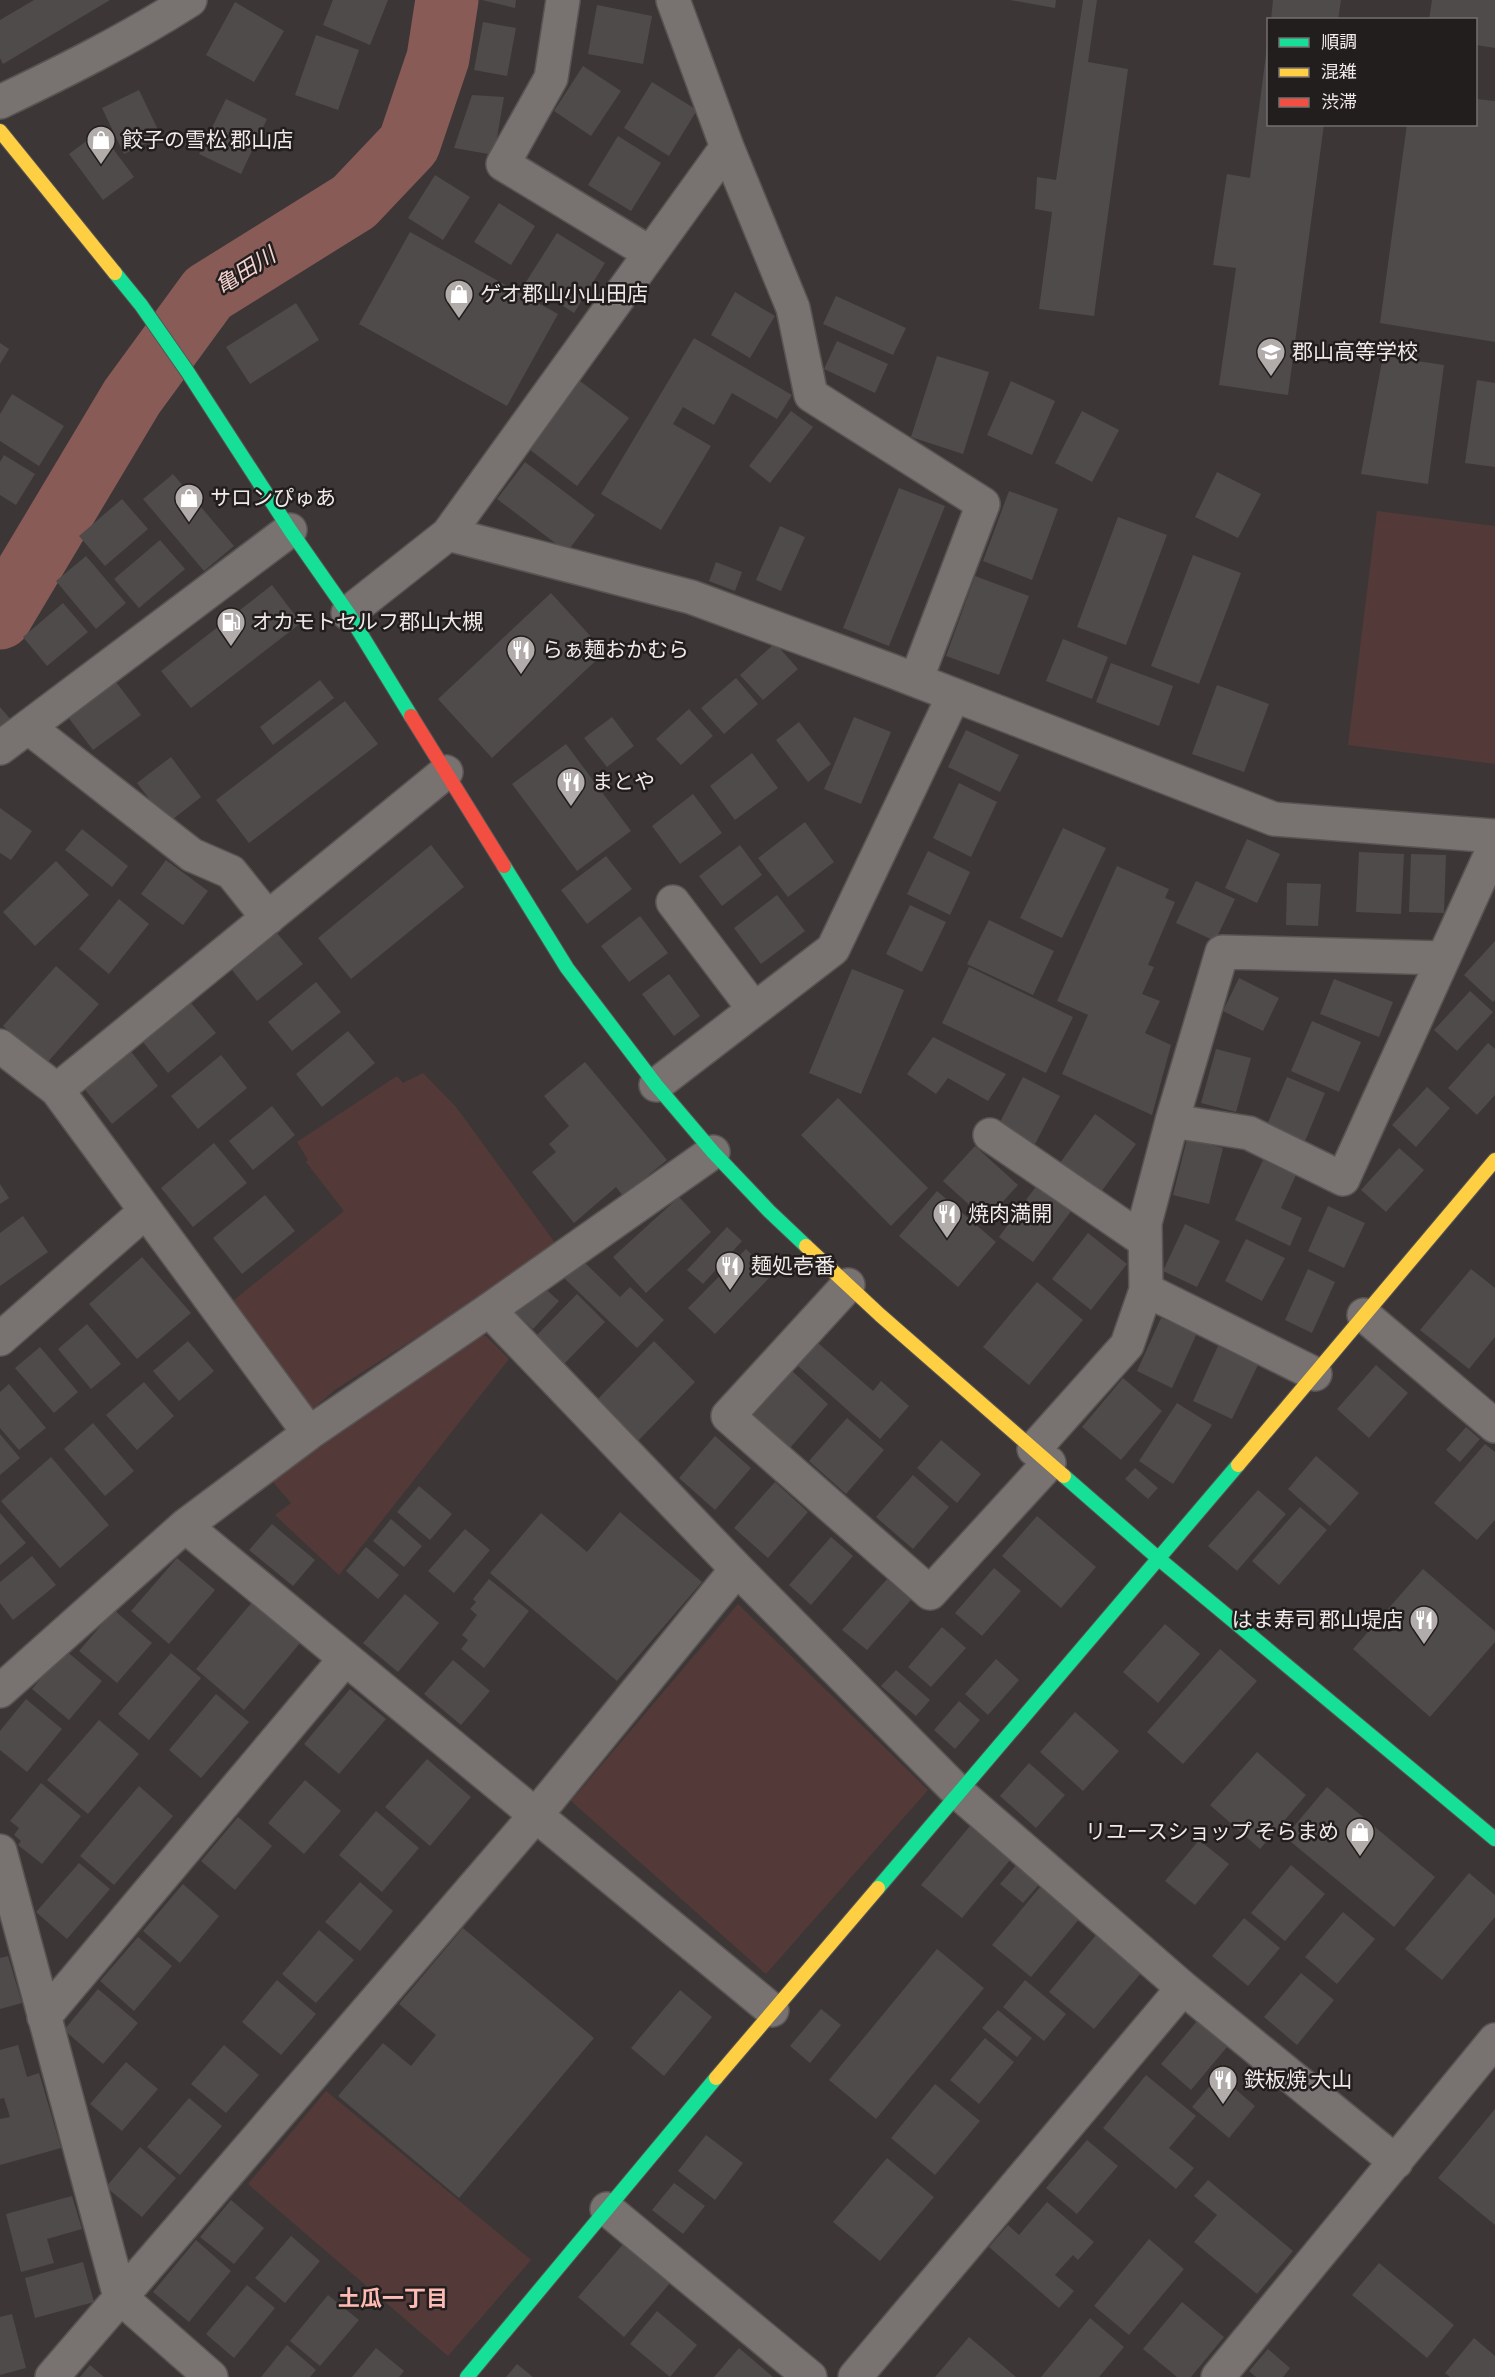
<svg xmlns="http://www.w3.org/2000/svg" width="1495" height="2377" font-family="'Sofia Sans Condensed','Noto Sans JP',sans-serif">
	<rect width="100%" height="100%" fill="#3c3736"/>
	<path fill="#533a38" d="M1377,511L1495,526V764L1348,745Z
		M423,1073L456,1107L558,1247L336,1389L314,1408L298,1404L228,1305L344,1211L306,1162L308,1160L297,1142L397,1076L403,1083Z
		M470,1334L486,1336L509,1359L339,1575L275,1515L291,1503L273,1482Z
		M738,1604L928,1790L766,1974L571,1801Z
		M326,2091L531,2260L448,2356L248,2184Z"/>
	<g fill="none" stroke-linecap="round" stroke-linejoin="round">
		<path stroke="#885b57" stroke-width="63" d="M0,618L132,397L208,293L354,202L409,144L438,58L447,0"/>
	</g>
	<path fill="#4f4b4b" d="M34,0H110L3,64L0,58V20Z
		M333,0H388L370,45L323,25Z
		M482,0H516L515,8Z
		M1010,0H1056L1055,8Z
		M1083,0H1097L1088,62L1128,69L1094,316L1039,309L1052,212L1035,209L1037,177L1056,180Z
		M1273,0H1341L1338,20H1271Z
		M1432,0H1495V48L1476,45V20H1429Z
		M235,2L284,31L254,82L206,55Z
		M597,5L652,16L643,64L588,54Z
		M483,22L516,28L507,76L474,70Z
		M316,35L359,50L338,110L295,95Z
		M1267,47L1268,124H1324L1288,395L1219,385L1236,268L1213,265L1227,174L1250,178Z
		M583,66L621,91L591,136L554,111Z
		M652,82L697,110L669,156L624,128Z
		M139,90L161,136L124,154L102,108Z
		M472,95L504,97L494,155L454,148Z
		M226,99L267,119L241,174L199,154Z
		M1476,99L1495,101V342L1380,323L1407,124H1476Z
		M100,131L134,177L103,200L69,154Z
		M618,136L661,163L631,211L588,185Z
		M435,175L470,197L443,240L408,218Z
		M499,203L535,226L511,265L474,242Z
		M410,232L558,314L507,406L359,324Z
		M557,233L605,263L574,313L526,282Z
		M735,292L775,316L750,358L711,335Z
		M836,296L906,328L893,355L823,324Z
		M296,303L319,340L250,384L226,347Z
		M694,338L792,395L777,419L732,393L714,425L683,407L673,424L711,446L661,530L601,494Z
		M837,341L888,364L875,393L824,369Z
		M0,343L9,349L0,364Z
		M937,356L989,372L963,454L911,437Z
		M1383,356L1444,365L1428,484L1361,474Z
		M1477,380L1495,383V467L1465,463Z
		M580,381L629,418L577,486L529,449Z
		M1011,381L1055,401L1032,455L987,435Z
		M12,394L64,426L39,466L0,441V414Z
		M791,411L813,427L770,483L749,466Z
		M1082,411L1119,430L1092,482L1055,463Z
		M4,455L35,474L16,505L0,495V462Z
		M525,462L595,515L567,552L497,499Z
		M1217,472L1261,494L1238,538L1195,517Z
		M173,474L234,546L204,571L143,499Z
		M899,488L945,506L889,646L843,628Z
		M1009,491L1058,509L1032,580L983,561Z
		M122,499L148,529L105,566L79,536Z
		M1118,517L1167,535L1126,645L1077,627Z
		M780,526L805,537L781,591L756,580Z
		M160,540L185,569L139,608L114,579Z
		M1193,555L1241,573L1199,684L1151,666Z
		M86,556L126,603L96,629L56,581Z
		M716,562L742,572L735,591L709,581Z
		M975,576L1029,596L999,675L946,656Z
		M272,585L301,623L191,708L161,671Z
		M551,593L605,652L492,758L438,699Z
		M63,603L88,632L47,666L23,637Z
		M1063,639L1108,657L1092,699L1046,681Z
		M775,643L798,669L763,700L740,675Z
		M1111,663L1173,686L1159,726L1096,702Z
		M736,678L758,704L724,734L701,708Z
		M320,680L334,698L273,745L260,727Z
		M116,682L141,715L93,750L68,717Z
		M1217,685L1269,704L1244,772L1192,754Z
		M345,701L378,744L249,843L216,800Z
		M0,707L12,721L0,732Z
		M689,709L713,736L681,765L656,739Z
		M612,717L634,746L607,767L584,738Z
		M854,717L891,732L861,804L824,789Z
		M799,722L831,764L808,782L776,740Z
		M966,730L1019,755L1000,792L948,767Z
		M566,744L631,831L577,871L512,784Z
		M752,753L778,788L735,820L710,786Z
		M171,757L201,797L168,823L137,783Z
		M959,783L997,802L971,857L933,838Z
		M693,794L722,833L680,864L652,826Z
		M0,808L32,831L11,860L0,853Z
		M805,822L834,862L788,897L758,858Z
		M1063,828L1106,848L1062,938L1020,918Z
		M82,829L128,866L112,887L65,850Z
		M1247,839L1280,854L1257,903L1225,888Z
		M431,845L464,887L351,979L318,938Z
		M740,845L762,875L722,906L699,876Z
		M928,851L970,872L950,915L907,894Z
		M1359,852L1404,854L1401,914L1356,912Z
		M1411,854L1446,855L1444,913L1409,912Z
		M606,856L632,889L587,924L561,890Z
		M166,860L208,891L183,925L141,894Z
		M56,861L89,895L35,946L3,912Z
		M1117,866L1169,889L1165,898L1175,902L1148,965L1154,967L1142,994L1160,1001L1145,1033L1171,1045L1152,1115L1062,1074L1088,1015L1057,1001Z
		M1196,881L1235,899L1215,941L1176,923Z
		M1287,883L1321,884L1318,926L1286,925Z
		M777,895L805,931L761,964L734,928Z
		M119,899L149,924L109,974L79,949Z
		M910,905L946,922L922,972L886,954Z
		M640,916L668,953L629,982L601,946Z
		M989,920L1054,951L1033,995L967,964Z
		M277,933L303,964L257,1001L232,970Z
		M1495,941V1000L1493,1002L1464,975Z
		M56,966L99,1004L46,1064L3,1026Z
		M969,967L1073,1017L1046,1073L942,1023Z
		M852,969L904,990L861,1094L809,1073Z
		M669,974L700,1016L674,1036L642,994Z
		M1239,978L1279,998L1263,1031L1223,1011Z
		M1334,979L1393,1002L1379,1037L1320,1014Z
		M316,982L341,1012L292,1051L268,1022Z
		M1470,991L1493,1012L1457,1051L1434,1030Z
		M191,1003L216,1033L168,1073L143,1042Z
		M1312,1021L1361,1042L1339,1092L1291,1071Z
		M348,1031L375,1063L322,1107L296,1074Z
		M933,1037L1006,1074L988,1101L948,1078L936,1094L907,1074Z
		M1488,1043L1495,1049V1095L1477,1115L1448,1088Z
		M129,1049L158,1086L112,1124L83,1087Z
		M1216,1049L1251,1058L1236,1112L1201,1103Z
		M221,1055L247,1088L198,1129L171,1096Z
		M585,1062L667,1160L623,1196L616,1187L574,1223L532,1172L556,1152L549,1144L569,1126L544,1096Z
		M1023,1077L1060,1096L1035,1144L998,1126Z
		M1287,1077L1325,1093L1305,1141L1267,1125Z
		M1427,1087L1450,1108L1416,1147L1392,1125Z
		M838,1098L928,1188L891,1226L801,1135Z
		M272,1106L295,1135L253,1170L229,1141Z
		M1095,1114L1136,1144L1101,1192L1060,1163Z
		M1187,1139L1223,1148L1209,1204L1173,1195Z
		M214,1143L247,1183L193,1227L161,1188Z
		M975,1146L1018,1185L986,1220L943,1181Z
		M1399,1148L1424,1170L1386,1212L1361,1190Z
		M1263,1160L1296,1175L1281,1208L1302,1218L1290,1246L1235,1220Z
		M0,1184L9,1198L0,1204Z
		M1037,1185L1072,1210L1033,1262L999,1237Z
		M937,1191L996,1242L958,1287L899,1236Z
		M265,1195L295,1231L242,1274L213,1238Z
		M679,1197L711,1232L646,1293L613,1257Z
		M1328,1206L1365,1223L1344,1268L1308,1251Z
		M23,1216L48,1252L0,1286V1233Z
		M1185,1224L1220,1241L1197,1287L1163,1271Z
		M727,1227L742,1241L703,1284L687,1270Z
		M1088,1233L1127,1264L1091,1310L1052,1279Z
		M1246,1239L1285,1258L1262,1301L1225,1281Z
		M746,1249L772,1275L715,1334L688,1308Z
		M142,1257L191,1313L137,1359L89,1304Z
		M582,1260L620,1297L630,1287L664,1320L637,1348L564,1278Z
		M1308,1269L1335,1282L1312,1333L1285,1320Z
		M1471,1269L1495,1288V1337L1469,1369L1420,1330Z
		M1037,1282L1083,1320L1029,1385L983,1347Z
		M540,1284L559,1301L533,1329L515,1312Z
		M577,1294L605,1322L564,1364L536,1336Z
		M1161,1318L1197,1333L1172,1388L1137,1371Z
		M87,1324L121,1364L91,1389L58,1349Z
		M188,1341L214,1371L179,1401L153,1371Z
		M654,1341L695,1382L635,1444L594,1403Z
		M818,1343L873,1391L881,1381L909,1406L880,1439L798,1366Z
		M1218,1346L1258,1365L1232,1419L1193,1401Z
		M40,1347L78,1392L54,1413L15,1368Z
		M1376,1365L1408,1393L1369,1438L1337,1409Z
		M792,1371L828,1404L790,1448L753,1415Z
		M1123,1378L1162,1411L1121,1460L1082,1427Z
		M144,1382L174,1416L137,1450L106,1415Z
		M9,1384L46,1428L19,1450L0,1428V1392Z
		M1177,1403L1212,1425L1173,1484L1139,1461Z
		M847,1418L884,1450L846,1494L809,1461Z
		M93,1423L134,1471L105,1496L64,1449Z
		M1466,1427L1480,1439L1460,1462L1446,1450Z
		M0,1434L20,1458L0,1475Z
		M715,1436L751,1468L715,1510L679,1478Z
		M941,1440L981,1474L957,1503L917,1468Z
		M1485,1444L1495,1452V1520L1477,1540L1434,1503Z
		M1316,1456L1359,1493L1330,1526L1288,1489Z
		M51,1457L109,1525L60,1568L1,1501Z
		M1135,1468L1158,1488L1148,1499L1125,1479Z
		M913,1475L949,1507L913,1549L876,1517Z
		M775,1482L808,1512L768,1558L734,1528Z
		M419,1486L452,1514L430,1540L397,1512Z
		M1258,1490L1286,1514L1237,1571L1208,1546Z
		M1300,1507L1327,1530L1279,1585L1252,1561Z
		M620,1512L702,1582L617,1681L490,1573L541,1513L587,1552Z
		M0,1513L26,1543L0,1565Z
		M1037,1516L1096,1567L1061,1608L1002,1556Z
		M391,1519L422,1546L404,1567L373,1541Z
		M272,1524L315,1560L293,1586L249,1550Z
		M465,1529L490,1550L454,1593L428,1571Z
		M831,1537L853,1556L811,1605L789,1585Z
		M366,1547L399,1575L378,1599L346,1571Z
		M32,1556L56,1585L13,1620L0,1603V1582Z
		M177,1558L215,1590L169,1644L131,1611Z
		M994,1568L1021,1591L982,1636L955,1613Z
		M1423,1569L1495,1631V1642L1430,1717L1353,1649Z
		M489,1579L529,1611L484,1668L461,1649L468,1640L462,1635L477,1615L470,1609L476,1602L473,1599Z
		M887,1579L911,1600L867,1650L842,1630Z
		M405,1594L439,1623L398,1672L363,1643Z
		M253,1601L301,1642L244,1710L196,1669Z
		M114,1610L152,1643L117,1683L79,1651Z
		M1165,1624L1200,1654L1158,1703L1123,1672Z
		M942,1627L966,1648L931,1687L908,1667Z
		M1220,1649L1257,1681L1183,1764L1147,1732Z
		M65,1650L102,1681L69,1720L32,1689Z
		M171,1653L201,1678L149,1740L118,1714Z
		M996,1659L1019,1680L988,1715L965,1694Z
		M453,1660L490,1691L461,1725L424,1694Z
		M896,1670L930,1700L916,1716L881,1686Z
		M350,1689L386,1719L339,1774L304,1744Z
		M216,1694L249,1722L201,1778L169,1750Z
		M26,1699L62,1729L27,1772L0,1750V1731Z
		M959,1701L980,1720L955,1749L934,1730Z
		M1075,1712L1119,1751L1083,1791L1040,1752Z
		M99,1720L139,1754L88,1814L47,1780Z
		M1257,1752L1306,1795L1260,1849L1210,1805Z
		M427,1759L471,1797L430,1846L385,1807Z
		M1029,1763L1065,1795L1036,1828L1000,1796Z
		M305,1780L341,1811L304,1854L268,1823Z
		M41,1783L81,1816L42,1864L18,1845L21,1841L14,1835L19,1828L10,1821Z
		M139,1786L173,1816L114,1885L80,1856Z
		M1327,1787L1435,1877L1394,1927L1285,1837Z
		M376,1811L419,1848L382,1892L339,1855Z
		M238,1817L272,1846L235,1890L201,1861Z
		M970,1826L1010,1860L962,1918L921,1885Z
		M1199,1840L1229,1864L1195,1905L1165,1881Z
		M79,1863L110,1889L67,1939L36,1912Z
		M1018,1863L1041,1882L1023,1903L1000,1884Z
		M1291,1865L1325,1894L1285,1941L1251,1913Z
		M1469,1873L1495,1895V1917L1442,1980L1405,1949Z
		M360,1882L393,1911L360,1951L325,1922Z
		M183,1884L219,1916L180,1963L143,1931Z
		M1041,1886L1080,1918L1031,1977L992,1945Z
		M1343,1912L1375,1939L1337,1984L1305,1957Z
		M1244,1918L1280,1948L1248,1986L1212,1956Z
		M463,1928L594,2038L459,2198L338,2096L383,2043L411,2066L436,2035L399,2004Z
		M319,1930L354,1960L316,2003L282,1974Z
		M1096,1935L1141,1973L1094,2029L1049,1992Z
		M138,1937L172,1966L134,2011L100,1981Z
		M937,1949L984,1988L876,2119L829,2080Z
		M8,1956L22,2003L0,2009V1958Z
		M1301,1973L1334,2000L1297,2045L1264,2017Z
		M277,1980L316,2014L281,2055L242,2022Z
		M1025,1980L1066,2014L1044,2041L1003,2007Z
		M98,1989L138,2023L103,2064L64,2030Z
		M680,1990L712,2017L664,2076L631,2048Z
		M821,2009L841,2025L810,2063L790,2046Z
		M998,2010L1032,2038L1017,2057L982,2028Z
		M1197,2021L1227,2047L1191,2090L1161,2064Z
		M985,2038L1014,2062L979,2104L950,2080Z
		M18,2045L27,2077L39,2073L61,2148L0,2165V2119L10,2117L4,2098L0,2099V2050Z
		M224,2045L259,2075L226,2113L191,2084Z
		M126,2062L158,2089L122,2131L90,2104Z
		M1146,2075L1196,2116L1169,2148L1194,2168L1176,2189L1103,2128Z
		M1219,2075L1255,2106L1229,2138L1192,2107Z
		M935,2084L980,2121L935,2175L891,2138Z
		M189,2098L222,2126L180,2175L147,2147Z
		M1495,2109V2225L1438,2178Z
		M706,2135L743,2163L715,2200L678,2171Z
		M1087,2140L1118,2166L1077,2214L1046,2188Z
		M140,2147L176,2178L142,2217L106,2187Z
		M887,2158L934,2197L880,2261L833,2222Z
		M1208,2180L1293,2251L1257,2294L1194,2242L1217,2215L1194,2196Z
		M674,2183L705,2206L683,2234L652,2210Z
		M72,2196L82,2229L47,2239L54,2263L21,2272L6,2214Z
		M231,2200L264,2228L234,2264L200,2237Z
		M1047,2202L1094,2242L1078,2260L1073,2255L1055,2275L1074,2291L1059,2308L989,2247L1008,2225L1019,2235Z
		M291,2236L320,2261L285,2303L255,2278Z
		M1149,2239L1184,2269L1129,2335L1094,2306Z
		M196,2240L231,2271L189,2322L153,2292Z
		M624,2243L671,2282L624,2337L578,2297Z
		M83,2262L94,2302L35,2318L25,2278Z
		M1379,2263L1454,2325L1427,2358L1352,2295Z
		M247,2285L275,2308L234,2358L206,2334Z
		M328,2295L359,2320L320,2366L290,2341Z
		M1182,2302L1224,2337L1191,2377H1177L1143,2349Z
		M657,2311L697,2345L670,2377L630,2344Z
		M12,2314L26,2368L0,2375V2317Z
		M1090,2318L1124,2347L1099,2377H1041Z
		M969,2337L1016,2377H935Z
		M1474,2338L1495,2356V2377H1450L1445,2373Z
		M287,2345L316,2370L310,2377H261Z
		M376,2348L404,2371L399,2377H352Z
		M739,2348L773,2377H714Z
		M1268,2349L1290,2368L1283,2377H1256L1249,2371Z
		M517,2364L533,2377H506Z
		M90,2365L104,2377H80Z"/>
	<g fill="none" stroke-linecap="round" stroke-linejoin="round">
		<g stroke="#585453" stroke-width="36">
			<path id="street" d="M563,0L551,78L503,164L650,253
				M0,102C65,71 129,39 190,0
				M727,147L793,308L811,395L983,504L916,680
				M448,534L691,597L892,671L1274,819L1495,836
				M348,613L448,534L727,147L673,0
				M28,727L192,855L231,872L268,918
				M0,748L290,530
				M673,902L754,1009
				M0,1046L57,1090L309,1433
				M656,1085L833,949L954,695
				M57,1090L446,772
				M1172,1121L1249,1133L1343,1179L1495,845
				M990,1135L1145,1241
				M848,1285L728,1416L930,1593L1049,1463
				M1146,1290L1315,1374
				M489,1310L737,1569L960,1794L1183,1988L1396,2162
				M1364,1315L1495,1426
				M0,1339L146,1211
				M1034,1449L1127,1345L1146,1290L1145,1223L1172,1121L1222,952L1443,958
				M185,1526L772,2010
				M0,1691L185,1526L309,1433L489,1310L713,1152
				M0,1851L120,2297L211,2377
				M44,2017L345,1659
				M607,2209L810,2377
				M52,2377L535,1816L737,1569
				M855,2377L1183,1988
				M1218,2377L1495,2040"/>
		</g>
		<g stroke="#585453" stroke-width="16">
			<path id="fast" d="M115,273L141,305L187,371L290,530L348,613L411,716
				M504,866L567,968L656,1085L713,1152L769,1211L806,1246
				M1064,1476L1159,1559L1495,1839
				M878,1888L1238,1465
				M467,2377L716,2078"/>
		</g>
		<g stroke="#585453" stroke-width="16">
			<path id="slow" d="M0,131L115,273
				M806,1246L880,1315L1064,1476
				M1238,1465L1495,1160
				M716,2078L878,1888"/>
		</g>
		<g stroke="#585453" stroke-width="16">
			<path id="jam" d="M411,716L504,866"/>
		</g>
		<use href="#street" stroke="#787270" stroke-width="33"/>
		<use href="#fast" stroke="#16e098" stroke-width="14"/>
		<use href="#slow" stroke="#ffcf43" stroke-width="14"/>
		<use href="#jam" stroke="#f24e42" stroke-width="14"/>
	</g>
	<defs>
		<g id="shop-pin" transform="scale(1.5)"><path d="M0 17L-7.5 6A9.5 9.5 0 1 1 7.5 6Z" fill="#b1abaa" stroke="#221e1d"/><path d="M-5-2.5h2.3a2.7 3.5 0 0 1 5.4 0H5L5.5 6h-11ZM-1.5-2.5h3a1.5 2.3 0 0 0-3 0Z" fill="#fff"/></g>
		<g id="school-pin" transform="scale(1.5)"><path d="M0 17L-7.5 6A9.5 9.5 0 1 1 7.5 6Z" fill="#b1abaa" stroke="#221e1d"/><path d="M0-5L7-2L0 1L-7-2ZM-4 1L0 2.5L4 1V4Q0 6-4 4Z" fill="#fff"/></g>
		<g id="fuel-pin" transform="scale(1.5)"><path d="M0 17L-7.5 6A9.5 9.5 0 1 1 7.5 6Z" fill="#b1abaa" stroke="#221e1d"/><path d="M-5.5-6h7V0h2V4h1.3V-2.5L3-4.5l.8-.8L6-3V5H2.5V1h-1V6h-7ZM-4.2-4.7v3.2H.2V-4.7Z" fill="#fff"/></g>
		<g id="restaurant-pin" transform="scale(1.5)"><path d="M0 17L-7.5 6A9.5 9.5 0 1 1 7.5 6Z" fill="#b1abaa" stroke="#221e1d"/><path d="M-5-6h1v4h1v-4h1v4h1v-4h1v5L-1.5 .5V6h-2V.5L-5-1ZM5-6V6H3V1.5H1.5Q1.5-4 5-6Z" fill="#fff"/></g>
	</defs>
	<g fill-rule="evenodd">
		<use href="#shop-pin" x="101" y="140"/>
		<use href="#shop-pin" x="459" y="294"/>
		<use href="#school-pin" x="1271" y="352"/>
		<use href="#shop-pin" x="189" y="498"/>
		<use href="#fuel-pin" x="231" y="622"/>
		<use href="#restaurant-pin" x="521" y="650"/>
		<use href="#restaurant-pin" x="571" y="782"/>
		<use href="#restaurant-pin" x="947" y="1214"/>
		<use href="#restaurant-pin" x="730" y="1266"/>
		<use href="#restaurant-pin" x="1424" y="1620"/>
		<use href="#shop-pin" x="1360" y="1832"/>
		<use href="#restaurant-pin" x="1223" y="2080"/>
	</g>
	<g text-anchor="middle" stroke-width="5" stroke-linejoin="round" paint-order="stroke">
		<g font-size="21" fill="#f0eae9" stroke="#221e1d" text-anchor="start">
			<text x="122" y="147">餃子の雪松 郡山店</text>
			<text x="480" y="301">ゲオ郡山小山田店</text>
			<text x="1292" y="359">郡山高等学校</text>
			<text x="210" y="505">サロンぴゅあ</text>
			<text x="252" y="629">オカモトセルフ郡山大槻</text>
			<text x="542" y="657">らぁ麺おかむら</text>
			<text x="592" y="789">まとや</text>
			<text x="968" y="1221">焼肉満開</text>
			<text x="751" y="1273">麺処壱番</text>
			<text x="1403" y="1627" text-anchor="end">はま寿司 郡山堤店</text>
			<text x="1339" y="1839" text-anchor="end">リユースショップ そらまめ</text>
			<text x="1244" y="2087">鉄板焼 大山</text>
		</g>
		<g font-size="22" font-style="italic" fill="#f4d3d0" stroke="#221e1d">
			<text transform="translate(245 270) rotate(-32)" y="8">亀田川</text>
		</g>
		<g font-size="22" font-weight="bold" fill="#febab4" stroke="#221e1d">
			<text x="393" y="2306">土瓜一丁目</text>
		</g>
	</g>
	<rect x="1267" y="18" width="210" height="108" fill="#221e1d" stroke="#74706f" stroke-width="1.5"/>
	<rect x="1279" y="38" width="30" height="9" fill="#16e098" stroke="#74706f" stroke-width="1.5"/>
	<text x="1321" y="48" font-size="18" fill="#f0eae9">順調</text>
	<rect x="1279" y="68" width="30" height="9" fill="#ffcf43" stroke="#74706f" stroke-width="1.5"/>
	<text x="1321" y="78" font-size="18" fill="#f0eae9">混雑</text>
	<rect x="1279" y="98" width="30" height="9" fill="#f24e42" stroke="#74706f" stroke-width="1.5"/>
	<text x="1321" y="108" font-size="18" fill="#f0eae9">渋滞</text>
</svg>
